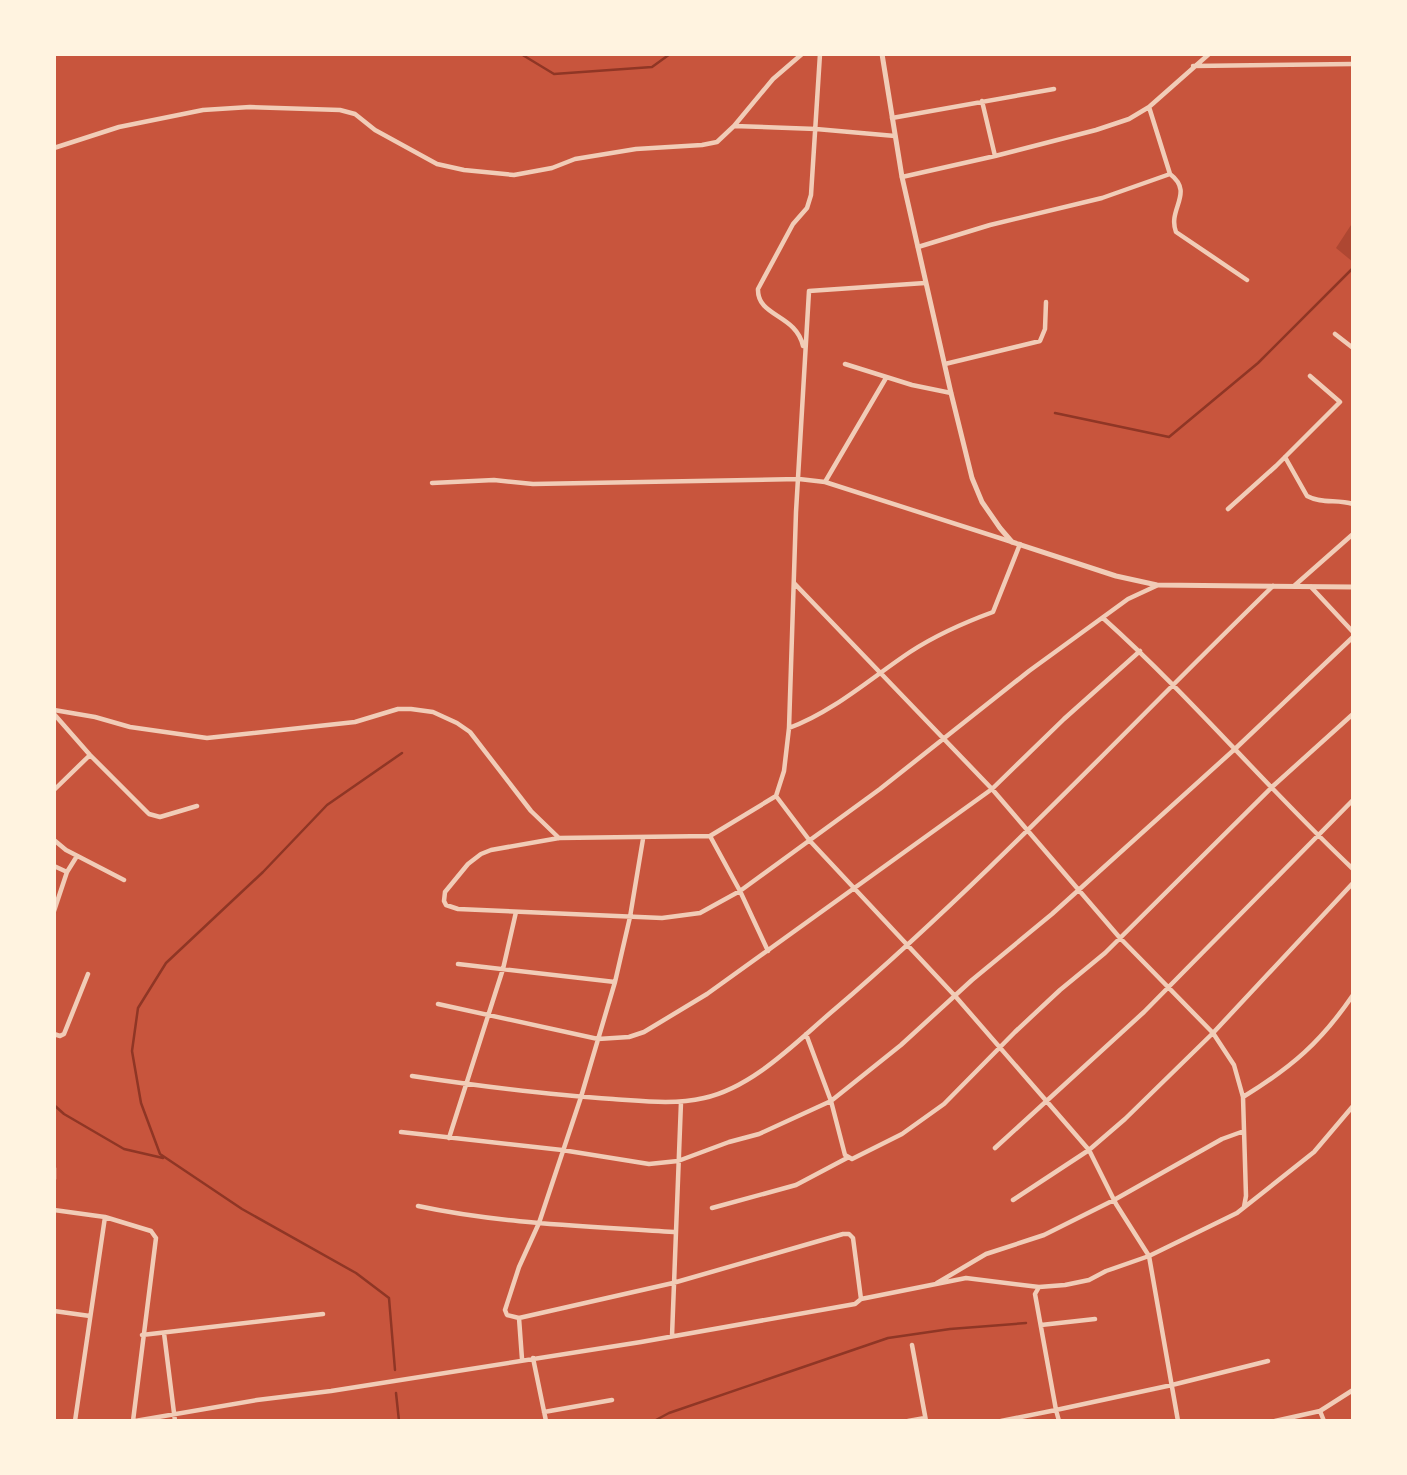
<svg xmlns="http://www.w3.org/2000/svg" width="1407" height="1475" font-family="Jost,sans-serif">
	<rect width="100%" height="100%" fill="#c8553d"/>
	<path fill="#ae4732" d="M1353,222V262L1336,248Z"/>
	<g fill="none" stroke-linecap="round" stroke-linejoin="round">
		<path stroke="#8f3625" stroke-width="2.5" d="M521,54L554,74L652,67L670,54
			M1055,413L1169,437L1258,363L1353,268
			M54,1105L64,1114L124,1149L163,1158
			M395,1370L389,1298L356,1273L242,1209L160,1154L141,1103L132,1051L138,1008L166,963L263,872L327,805L402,753
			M396,1393L399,1421
			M654,1421L669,1413L888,1338L950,1329L1026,1323"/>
		<path stroke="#f1ccb7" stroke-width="4.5" d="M1193,66L1353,64
			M982,101L995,156
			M892,118L1054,89
			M734,126L816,129L895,136
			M54,148L119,127L203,110L250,107L340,110L355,114L375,130L437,164L464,170L514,175L552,168L575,159L636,149L702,145L717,142L734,126L773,79L802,54
			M1170,174C1195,193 1167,209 1176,232L1247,280
			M902,177L995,156L1096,130L1129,119L1149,107L1209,54
			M918,247L990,225L1102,198L1170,174L1149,107
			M925,283L809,291L796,512L789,728L784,771L776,796L710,836L559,838L491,850L481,854L468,864L445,892L444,901L446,905L458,909L662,918L700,913L740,891L880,789L1029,671L1128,599L1156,586
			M1335,334L1353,348
			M803,346C796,314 757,317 758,289L793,224L807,208L811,195L820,54
			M845,364L912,385L951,393
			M945,364L1040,341L1045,329L1046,302
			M1285,457L1307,496C1322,504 1337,499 1353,504
			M825,482L886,378
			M432,483L494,480L533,484L799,479L825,482L1012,542
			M1228,509L1276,466L1340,402L1310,376
			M794,583L992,789L1120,938L1213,1033L1234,1065L1243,1097L1246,1196L1244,1207
			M1294,586L1353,534
			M1311,587L1353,632
			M1103,618C1191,697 1267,788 1353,869
			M54,710L95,717L130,727L207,738L355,722L398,709H411L433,712L457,723L470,732L531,811L559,838
			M54,714L90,755L149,814L160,817L197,806
			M789,728C833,712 871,678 910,652C936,635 963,623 993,612L1020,544
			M54,790L90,755
			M776,796L810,841L956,997L1089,1150L1116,1204L1149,1256L1178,1421
			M710,836L740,891L768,951
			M54,840L66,850L124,880
			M54,866L67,872
			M54,911L67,872L77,856
			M458,964L615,982L630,917L643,839
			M438,1004L598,1039L629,1037L644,1032L707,994L992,789L1064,719L1140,651
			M54,1034L60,1036L64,1034L88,974
			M806,1034L831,1101L845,1155L852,1159L902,1134L944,1104L1015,1032L1060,990L1105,953L1272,787L1353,714
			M412,1076C479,1086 546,1095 613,1099C643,1101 674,1105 704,1098C754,1087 797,1041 835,1009C989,877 1128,727 1273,586
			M1243,1097C1292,1067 1321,1042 1353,995
			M401,1132L562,1150L649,1164L678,1161L729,1142L759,1134L831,1101L901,1045L972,980L1052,914L1236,748L1353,637
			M449,1138L503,969L516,912
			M995,1148L1144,1012L1353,800
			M54,1168V1179
			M1013,1200L1089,1150L1125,1119L1213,1033L1353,883
			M418,1206C502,1224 589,1226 674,1232
			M712,1208L796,1185L847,1158
			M54,1210L105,1217L151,1231L156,1238L133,1421
			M937,1283L986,1254L1044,1235L1114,1200L1222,1139L1244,1131
			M861,1299L966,1278L1039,1287
			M54,1311L90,1316
			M519,1318L507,1315L505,1310L519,1267L539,1223L581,1097L615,982
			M1041,1325L1095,1319
			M164,1333L175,1421
			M142,1335L323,1314
			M672,1336L681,1102
			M912,1345L926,1421
			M533,1358L546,1421
			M1320,1411L1324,1421
			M544,1412L612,1400
			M75,1421L105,1217
			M135,1421L257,1400L331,1391L641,1342L855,1304L861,1299L853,1238L849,1234H843L673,1283L519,1318L522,1359
			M908,1421L925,1418
			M1001,1421L1056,1410L1035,1294L1039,1287L1065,1285L1089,1280L1106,1271L1149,1256L1237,1213L1314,1152L1353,1106
			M1059,1421L1056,1410L1172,1385L1268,1361
			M1275,1421L1320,1411L1353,1390"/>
		<path stroke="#f1ccb7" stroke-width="5" d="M882,54L902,177L951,393L972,478L982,502L1000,528L1012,542L1116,576L1157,585L1353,587"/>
	</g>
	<rect width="1407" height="1475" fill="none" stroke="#fff3e0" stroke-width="112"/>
</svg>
